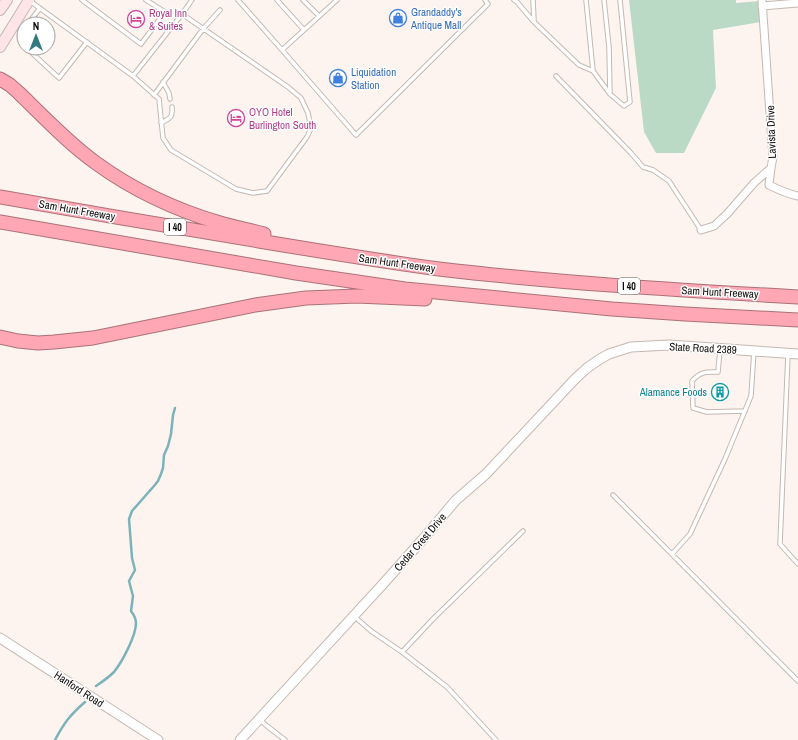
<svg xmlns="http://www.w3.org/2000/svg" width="798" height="740" font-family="'Archivo Narrow',sans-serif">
	<rect width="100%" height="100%" fill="#fef4ef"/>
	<path fill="#bbdac5" d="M629,0H736V3L760,1L761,22L713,30L716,88L684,153H656L644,132Z"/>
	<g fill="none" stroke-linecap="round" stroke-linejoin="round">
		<path stroke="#7cb3ba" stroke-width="2.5" d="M96,686C102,682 109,677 114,672C122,662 136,636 136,623C136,618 134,615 131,611L133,596L129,581L135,570L132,558L129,519L132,511L154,486L158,481L161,474L163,468L164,455L168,446L171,434L173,415L175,408
			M55,740C64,723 70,715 85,702"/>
		<g stroke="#c4b8b2" stroke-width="5.5">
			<path id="service" d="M82,0L141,44L165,12L146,0
				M238,0L282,50
				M277,0L304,30
				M303,0L319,16
				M337,0L282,50L356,135L488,4L485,0
				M514,0L517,2L534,22L579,65L593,71L610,94L624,106L630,102L620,0
				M533,0L534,21
				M586,0L593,71
				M604,0L609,47L610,94
				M30,1L133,76L159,99L163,138L171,150L236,189L253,193L267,191L307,137L311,128L308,113L301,98L288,87L182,14L192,0
				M28,24L40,8
				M29,48L33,54L59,78L87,42
				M133,76L182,14
				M556,76L631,153L643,167L653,170L669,181L701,230
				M163,82L169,93L170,99
				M154,95L203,29L220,10
				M161,123C170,118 173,118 172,107
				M720,349L718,372C706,372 701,371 692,381L693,408L707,412L745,411
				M788,354L780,544L798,564
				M613,495L798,681
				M672,554L690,534L725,459L751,396L754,351
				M354,616L371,631L402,652L447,687L496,740
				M402,652L433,619L523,531
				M260,720L267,726L285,740"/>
		</g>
		<g stroke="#c4b8b2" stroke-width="9">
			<path id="minor" d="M762,6L798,3
				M771,168L769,185C779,190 788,194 798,196
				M701,230L714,226L727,214L754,183L771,168L773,157L762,0"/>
		</g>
		<g stroke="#c4b8b2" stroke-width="11">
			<path id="tertiary" d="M0,638L158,740
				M240,740L383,584L423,539L456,500L486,474L575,379L587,368L600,359L609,354L631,347L669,345L798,354"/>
		</g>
		<g stroke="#c4b8b2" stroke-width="12">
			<path id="secondary" d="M0,10L7,0
				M0,47L29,0"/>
		</g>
		<g stroke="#ab7178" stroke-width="15">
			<path id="motorway" d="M0,79L10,85L19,93C44,117 68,143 96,163C133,190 176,210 220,223C234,227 249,230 264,234
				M0,197C86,212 173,227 259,241C319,251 379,261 439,269C558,283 678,290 798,297
				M0,222L296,273L405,289L612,309L685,314L798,320
				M0,337L18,341L38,343L54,342L93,338L255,305L306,298L357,296L425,299"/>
		</g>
		<use href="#service" stroke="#fff" stroke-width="3.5"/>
		<use href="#minor" stroke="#fff" stroke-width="7"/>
		<use href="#tertiary" stroke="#fff" stroke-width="9"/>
		<use href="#secondary" stroke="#ffe5e8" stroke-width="10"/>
		<use href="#motorway" stroke="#ffa7b4" stroke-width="13"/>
	</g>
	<defs>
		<g id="shop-ring" transform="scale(0.9)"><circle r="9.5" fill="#fff" stroke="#3f7fe0" stroke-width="1.5"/><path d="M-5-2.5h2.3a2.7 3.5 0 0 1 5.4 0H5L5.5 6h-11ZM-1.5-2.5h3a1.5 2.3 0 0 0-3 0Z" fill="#3f7fe0"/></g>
		<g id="hotel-ring" transform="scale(0.9)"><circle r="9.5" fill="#fff" stroke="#d1479c" stroke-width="1.5"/><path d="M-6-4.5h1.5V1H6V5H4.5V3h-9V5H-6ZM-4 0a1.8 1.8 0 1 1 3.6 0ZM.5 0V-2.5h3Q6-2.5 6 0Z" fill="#d1479c"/></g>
		<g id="building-ring" transform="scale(0.9)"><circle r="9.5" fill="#fff" stroke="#0f9aa8" stroke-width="1.5"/><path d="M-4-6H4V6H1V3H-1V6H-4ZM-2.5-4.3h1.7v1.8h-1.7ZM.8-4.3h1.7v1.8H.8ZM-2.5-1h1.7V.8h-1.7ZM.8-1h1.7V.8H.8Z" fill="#0f9aa8"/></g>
	</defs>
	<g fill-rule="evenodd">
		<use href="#shop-ring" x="398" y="18"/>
		<use href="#hotel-ring" x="136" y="19"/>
		<use href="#shop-ring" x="338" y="78"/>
		<use href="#hotel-ring" x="236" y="118"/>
		<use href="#building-ring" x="720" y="392"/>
	</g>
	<g text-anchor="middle" stroke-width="3" stroke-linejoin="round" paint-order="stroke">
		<g fill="#fff" stroke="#585554" stroke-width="1">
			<rect x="164" y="219" width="22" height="16" rx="3"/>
			<rect x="618" y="278" width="22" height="16" rx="3"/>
		</g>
		<g font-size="10" font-weight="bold" fill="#100c0a">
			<text x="175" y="231">I 40</text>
			<text x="629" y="290">I 40</text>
		</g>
		<g font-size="11" fill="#366cbe" stroke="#fff" text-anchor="start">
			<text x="411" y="16">Grandaddy's<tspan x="411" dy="13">Antique Mall</tspan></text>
			<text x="351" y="76">Liquidation<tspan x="351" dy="13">Station</tspan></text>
		</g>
		<g font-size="11" fill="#b23c85" stroke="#fff" text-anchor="start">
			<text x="149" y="17">Royal Inn<tspan x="149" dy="13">&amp; Suites</tspan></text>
			<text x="249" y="116">OYO Hotel<tspan x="249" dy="13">Burlington South</tspan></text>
		</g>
		<g font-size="11" fill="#100c0a" stroke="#fff">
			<text transform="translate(771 132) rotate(-92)" y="4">Lavista Drive</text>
			<text transform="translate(77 210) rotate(10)" y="4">Sam Hunt Freeway</text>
			<text transform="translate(397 263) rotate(8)" y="4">Sam Hunt Freeway</text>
			<text transform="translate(720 292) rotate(3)" y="4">Sam Hunt Freeway</text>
			<text transform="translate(703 348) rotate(3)" y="4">State Road 2389</text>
			<text transform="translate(420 542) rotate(-49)" y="4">Cedar Crest Drive</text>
			<text transform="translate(79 689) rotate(33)" y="4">Hanford Road</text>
		</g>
		<g font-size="11" fill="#0d838f" stroke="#fff" text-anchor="end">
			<text x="707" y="396">Alamance Foods</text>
		</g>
	</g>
	<g transform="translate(36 36)"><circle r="19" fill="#ffffff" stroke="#9f9e9d"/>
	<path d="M0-3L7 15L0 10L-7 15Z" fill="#317a7e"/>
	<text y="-6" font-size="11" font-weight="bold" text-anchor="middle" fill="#100c0a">N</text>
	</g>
</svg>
